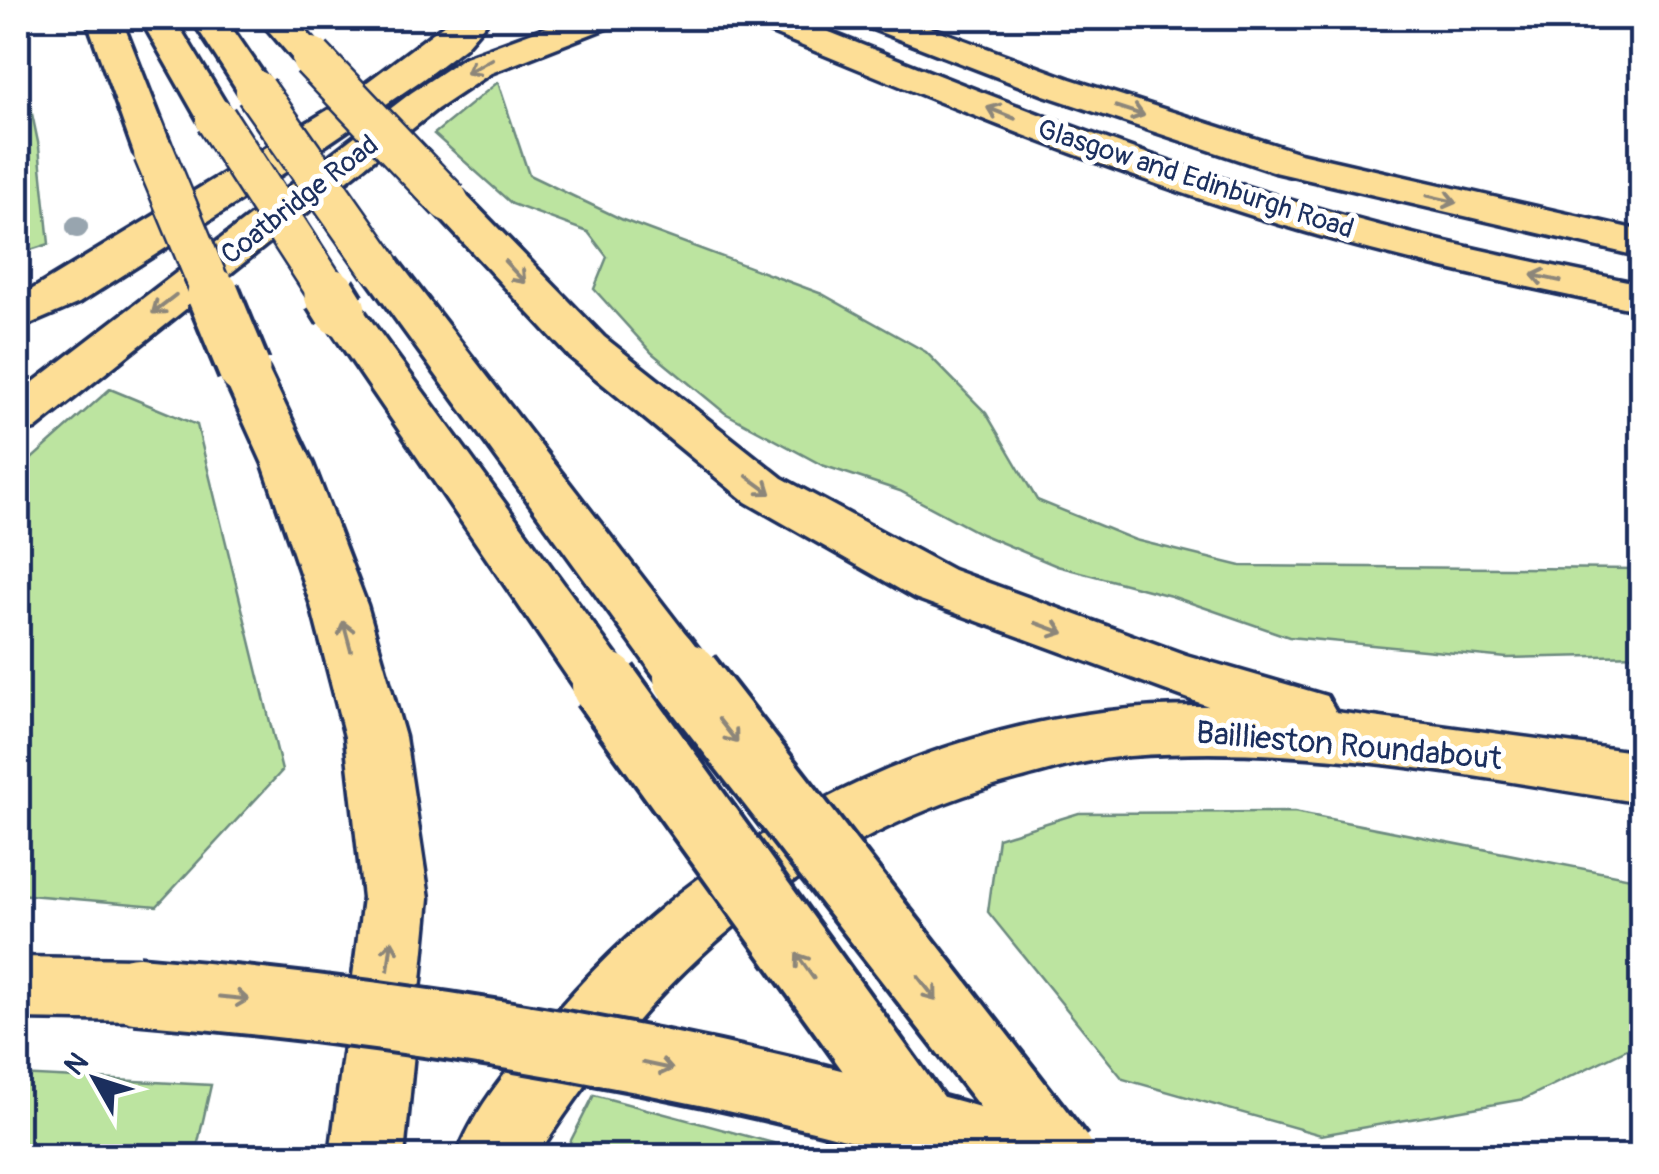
<svg xmlns="http://www.w3.org/2000/svg" width="1659" height="1174" font-family="Pangolin,sans-serif">
	<rect width="100%" height="100%" fill="#fff"/>
	<filter id="ink" filterUnits="userSpaceOnUse"><feTurbulence type="fractalNoise" baseFrequency=".01" numOctaves="2"/><feDisplacementMap in="SourceGraphic" scale="20" xChannelSelector="R" yChannelSelector="G"/><feConvolveMatrix kernelMatrix="1 2 1 2 8 2 1 2 1" color-interpolation-filters="sRGB"/></filter>
	<g filter="url(#ink)">
		<path fill="#bce4a0" stroke="#6c8a7f" stroke-width="2.5" d="M18,47L39,147L49,244L18,254Z
			M498,82L529,175L623,220L822,294L926,352L986,413L1037,500L1135,540L1241,566L1641,569V655L1507,658L1289,637L1171,596L1057,566L981,534L900,491L822,465L725,413L652,353L594,289L607,257L588,232L512,204L434,134Z
			M110,389L197,425L282,771L157,906L18,894V471Z
			M1294,812L1641,880V1042L1524,1099L1321,1135L1123,1079L988,912L998,838L1079,813Z
			M18,1075L211,1085L195,1156H18Z
			M594,1095L822,1156H563Z"/>
		<g fill="none" stroke-linecap="round" stroke-linejoin="round">
			<g stroke="#1b2f5e" stroke-width="7">
				<path id="highway" d="M86,18H121L174,153L168,161L154,165L140,161L134,153Z
					M140,18H174L235,119L230,127H202Z
					M191,18H225L275,91L269,99H243Z
					M258,18H294L330,58L325,66H299Z
					M453,18H490L465,47L423,79L298,164L79,303L18,329V298L338,104Z
					M571,18H620L614,25L491,73L437,109L35,429L18,434V394L411,93L465,57Z
					M746,18H794C956,82 1119,149 1286,199C1403,235 1522,260 1642,284V311C1510,284 1378,256 1250,215C1080,161 916,93 752,25Z
					M856,18H905L1070,79L1300,153L1642,231V257L1275,172L1044,95L862,25Z
					M448,189L463,192L604,337L782,478L953,570L1186,655L1327,696L1336,712L1642,753V803C1473,776 1301,743 1130,756C1093,758 1055,769 1019,779C804,836 654,973 537,1156H457C474,1108 513,1064 545,1025C706,830 953,702 1208,706L915,598L746,502L570,357L433,210L427,201L433,192Z
					M379,253L395,257L689,638L698,653L689,668L669,674L649,668L357,266L363,257Z
					M340,296L356,300L626,669L634,685L626,701L605,707L584,701L317,310L324,300Z
					M244,354L261,359L268,369L313,464L367,605L405,737L429,898L404,1156H330L363,898L345,737L311,605L263,464L220,369L227,359Z
					M18,957L137,959L161,968L171,990L161,1012L137,1021L18,1019Z"/>
			</g>
			<use href="#highway" fill="#fdde96" fill-rule="evenodd"/>
			<g stroke="#1b2f5e" stroke-width="45" stroke-linecap="butt">
				<path id="highway-bridge-far2" d="M312,58L448,201
					M256,91L379,266
					M216,119L331,297
					M154,153L214,297"/>
			</g>
			<g stroke="#1b2f5e" stroke-width="59" stroke-linecap="butt">
				<path id="highway-bridge-far1" d="M213,294L244,369
					M330,294L340,310
					M669,653L689,679"/>
			</g>
			<g stroke="#1b2f5e" stroke-width="74" stroke-linecap="butt">
				<path id="highway-bridge" d="M687,677L1060,1156
					M605,685L932,1138
					M137,990C437,1015 741,1068 1029,1156"/>
			</g>
			<use href="#highway-bridge-far2" stroke="#fdde96" stroke-width="40"/>
			<use href="#highway-bridge-far1" stroke="#fdde96" stroke-width="51"/>
			<use href="#highway-bridge" stroke="#fdde96" stroke-width="66"/>
		</g>
		<circle fill="#98a5af" cx="77" cy="227" r="11"/>
		<defs><path id="oneway-shaft" d="M-6 0H5M1.5-3L5.5 0L1.5 3" fill="none" stroke-width="1.6" stroke-linecap="round" stroke-linejoin="round" transform="scale(2.5)"/></defs>
		<g stroke="#8c867a">
			<use href="#oneway-shaft" transform="translate(479 66) rotate(151)"/>
			<use href="#oneway-shaft" transform="translate(1130 111) rotate(18)"/>
			<use href="#oneway-shaft" transform="translate(1001 113) rotate(-158)"/>
			<use href="#oneway-shaft" transform="translate(1442 199) rotate(13)"/>
			<use href="#oneway-shaft" transform="translate(515 272) rotate(47)"/>
			<use href="#oneway-shaft" transform="translate(1546 278) rotate(-168)"/>
			<use href="#oneway-shaft" transform="translate(164 304) rotate(142)"/>
			<use href="#oneway-shaft" transform="translate(759 485) rotate(36)"/>
			<use href="#oneway-shaft" transform="translate(1050 628) rotate(20)"/>
			<use href="#oneway-shaft" transform="translate(347 636) rotate(-105)"/>
			<use href="#oneway-shaft" transform="translate(728 731) rotate(52)"/>
			<use href="#oneway-shaft" transform="translate(390 955) rotate(-83)"/>
			<use href="#oneway-shaft" transform="translate(805 966) rotate(-125)"/>
			<use href="#oneway-shaft" transform="translate(927 988) rotate(52)"/>
			<use href="#oneway-shaft" transform="translate(234 998) rotate(6)"/>
			<use href="#oneway-shaft" transform="translate(658 1066) rotate(12)"/>
		</g>
	</g>
	<g text-anchor="middle" stroke-width="10" stroke-linejoin="round" paint-order="stroke">
		<g font-size="28" fill="#1b2f5e" stroke="#fff">
			<text transform="translate(1196 178) rotate(18)" y="10">Glasgow and Edinburgh Road</text>
			<text transform="translate(299 199) rotate(-38)" y="10">Coatbridge Road</text>
		</g>
		<g font-size="32" fill="#1b2f5e" stroke="#fff">
			<text transform="translate(1349 745) rotate(5)" y="11">Baillieston Roundabout</text>
		</g>
	</g>
	<rect width="1659" height="1174" fill="none" stroke="#fff" stroke-width="60"/>
	<rect x="30" y="30" width="1599" height="1114" fill="none" stroke="#1b2f5e" stroke-width="4" filter="url(#ink)"/>
	<g transform="translate(95 1079) rotate(309)" stroke="#ffffff" stroke-width="8" paint-order="stroke">
	<path d="M0-8L18 38L0 25L-18 38Z" fill="#1b2f5e"/>
	<text y="-15" font-size="28" font-weight="bold" text-anchor="middle" fill="#1b2f5e">N</text>
	</g>
</svg>
